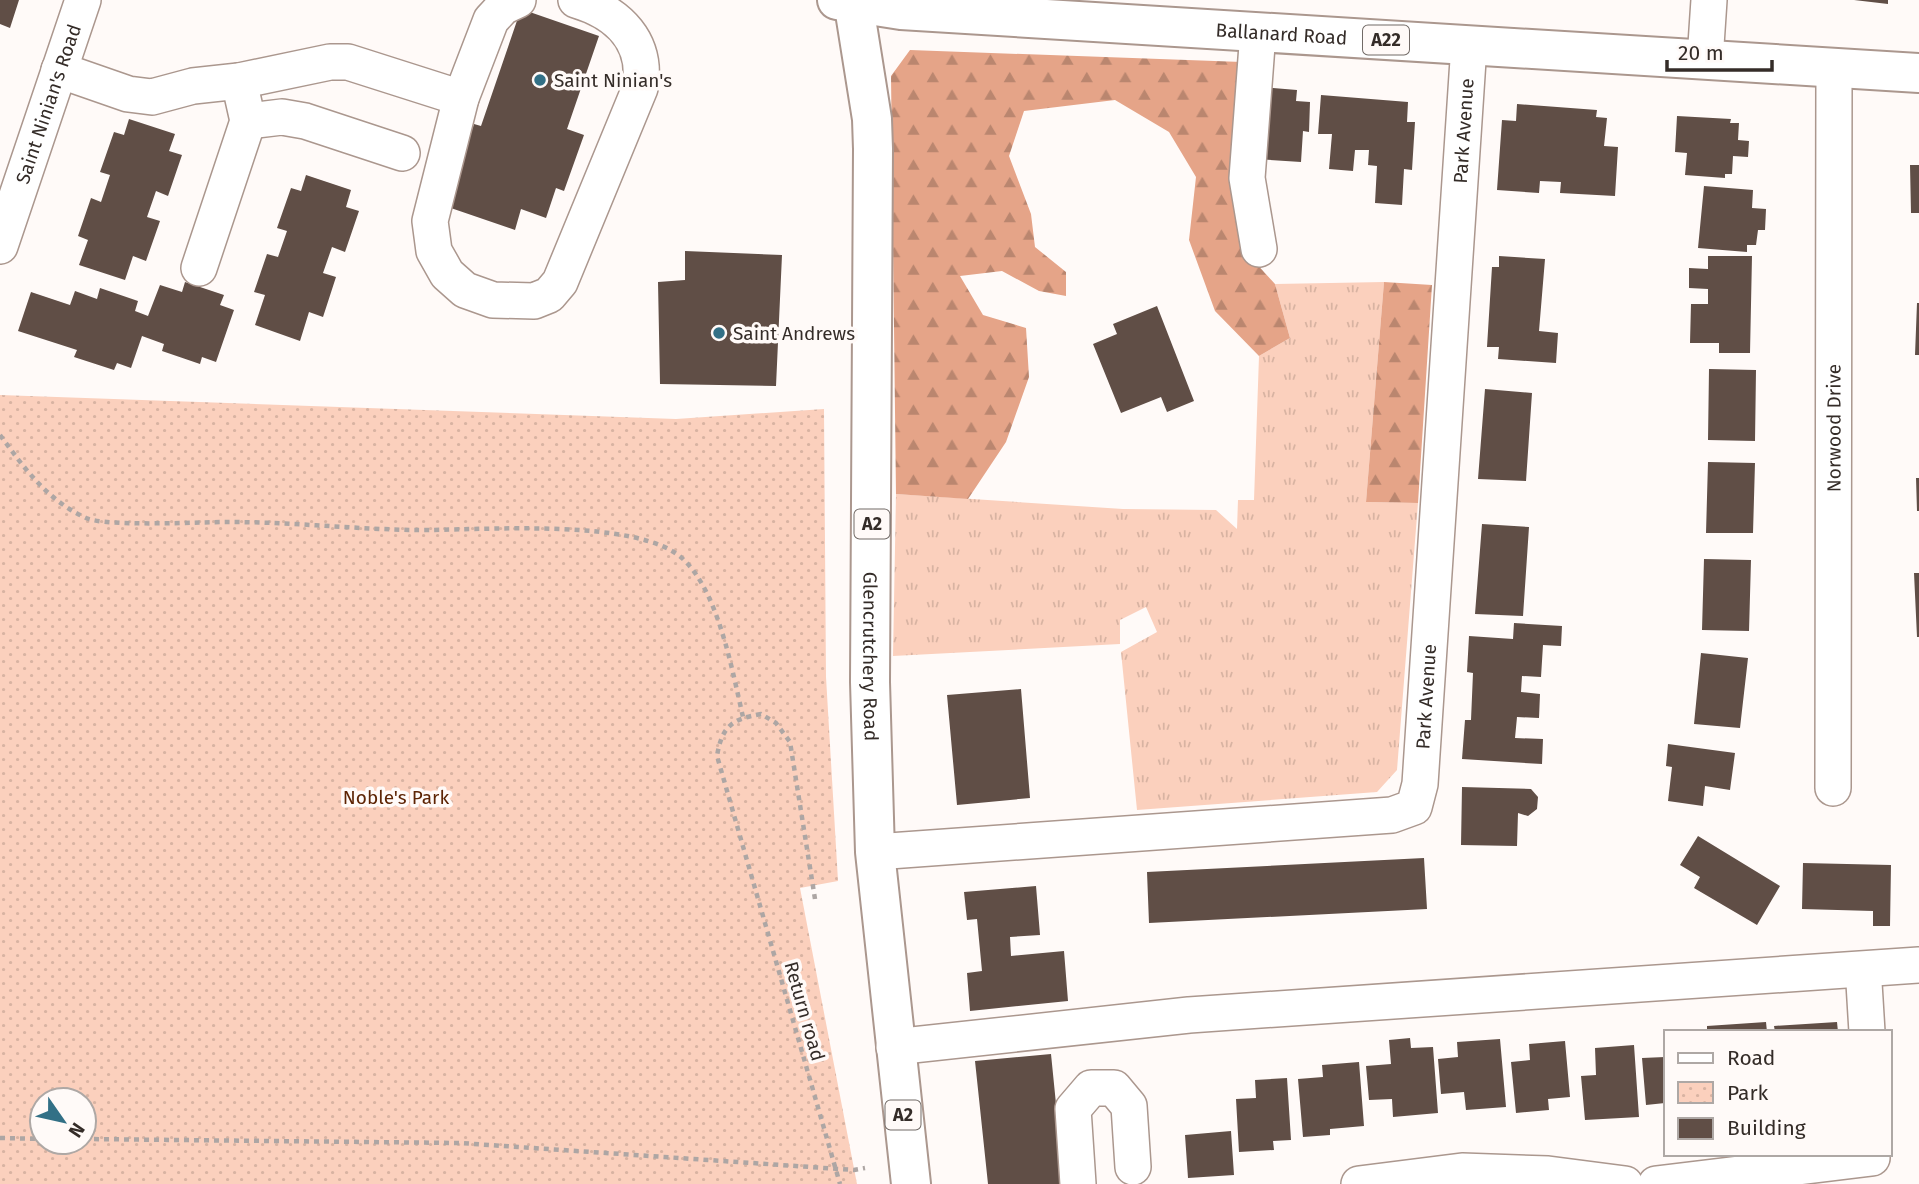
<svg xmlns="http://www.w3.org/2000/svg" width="1919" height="1184" font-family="'Fira Sans',sans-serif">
	<defs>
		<pattern id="grass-tufts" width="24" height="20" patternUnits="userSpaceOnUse" patternTransform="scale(1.75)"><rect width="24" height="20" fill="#fbd0bd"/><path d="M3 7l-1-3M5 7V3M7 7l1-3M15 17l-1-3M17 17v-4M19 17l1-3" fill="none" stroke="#d8b3a2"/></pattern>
		<pattern id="forest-firs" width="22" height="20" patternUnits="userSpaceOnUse" patternTransform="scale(1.75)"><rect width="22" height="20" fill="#e5a488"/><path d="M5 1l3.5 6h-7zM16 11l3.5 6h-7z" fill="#ba866f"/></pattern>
		<pattern id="park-dots" width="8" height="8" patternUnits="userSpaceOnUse" patternTransform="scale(1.75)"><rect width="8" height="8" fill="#fbd0bd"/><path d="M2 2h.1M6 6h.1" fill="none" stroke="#d8b3a2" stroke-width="1.8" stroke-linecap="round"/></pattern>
	</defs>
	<rect width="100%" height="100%" fill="#fffaf8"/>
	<path fill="url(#grass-tufts)" d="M1384,282L1366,502L1418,503L1397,770L1377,792L1137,810L1121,652L1157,632L1146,607L1120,620V644L893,656L896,494L1123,509L1216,510L1237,529L1238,500H1254L1259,356L1290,338L1275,284Z"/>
	<path fill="url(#forest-firs)" d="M910,50L1242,62L1253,260L1275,284L1290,338L1259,356L1215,311L1189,240L1196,177L1169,132L1115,100L1024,111L1009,156L1031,214L1035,247L1066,272V296L1039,291L1002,271L960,276L983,315L1026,328L1029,377L1006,442L968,499L896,494L891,76Z
		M1384,282L1432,285L1418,503L1366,502Z"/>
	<path fill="url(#park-dots)" fill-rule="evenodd" d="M0,395L676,419L824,409L826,677L838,881L800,888L857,1184H0ZM42,1100H84V1142H42Z"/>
	<path fill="#604e46" d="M0,0H19L10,28L0,24Z
		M1854,0H1888V4Z
		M521,9L599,36L567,129L584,135L564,191L556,188L546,218L521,209L515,230L445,206L474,124L481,126Z
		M1260,87L1297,90L1296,101L1310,102L1309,132L1303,131L1301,162L1255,159Z
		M1321,95L1408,102L1407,122H1415L1412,170L1404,169L1402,205L1375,203L1377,166L1368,165L1369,150H1355L1353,171L1329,169L1332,134H1318Z
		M1517,104L1597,110L1596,117L1607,118L1604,146L1618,147L1615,196L1560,193L1561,182L1540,181L1539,193L1497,190L1502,120L1516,121Z
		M1677,116L1731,119L1730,123H1739L1738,140L1749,141L1748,157L1733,156L1732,174H1725V178L1685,175L1687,153L1675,152Z
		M129,119L175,134L169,151L182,155L168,196L156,191L147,217L160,221L146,261L133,256L125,280L79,265L88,240L78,236L91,198L101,202L110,175L100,172L114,132L124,135Z
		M1910,165H1919V213H1911Z
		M306,175L351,190L346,207L359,211L345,252L332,247L323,273L336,277L323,317L309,312L300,341L255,325L265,295L254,292L267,254L278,257L287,231L277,228L291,188L301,191Z
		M1704,186L1753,190L1752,208L1766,209L1765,230H1758L1756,245H1747V252L1698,248Z
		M685,251L782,255L776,386L660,384L658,282L685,280Z
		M1499,256L1545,259L1539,331L1558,333L1556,363L1498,359L1499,347H1487L1492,267H1499Z
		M1708,256H1752L1750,353H1719V343H1690L1691,304H1708V289L1689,288V268L1708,269Z
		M185,282L224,295L220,305L234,310L216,362L202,357L200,364L162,351L164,344L142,336L131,368L117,363L114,370L74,357L77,350L18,331L31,292L70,305L75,291L97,299L100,288L138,301L135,311L148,316L160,285L182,292Z
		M1917,303H1919V355H1915Z
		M1157,306L1194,401L1167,412L1161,397L1121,413L1093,344L1117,334L1113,324Z
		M1709,369L1756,370L1755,441L1708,440Z
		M1485,389L1532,393L1526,481L1478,479Z
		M1708,462L1755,463L1753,533H1706Z
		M1916,478H1919V511H1917Z
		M1482,524L1529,527L1523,616L1475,614Z
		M1704,559L1751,560L1749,631L1702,630Z
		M1914,573H1919V637H1917Z
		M1514,623L1562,626L1561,646L1543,645L1541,677L1522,676L1521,692L1540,694L1539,718L1517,717L1515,738L1543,739L1542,764L1462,759L1465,720H1471L1473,673L1467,672L1469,636L1513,639Z
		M1701,653L1748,658L1740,728L1694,724Z
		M1021,689L1030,798L957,805L947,695Z
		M1668,744L1735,753L1730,790L1705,786L1703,806L1668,801L1672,767L1666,766Z
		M1462,787L1531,789L1538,797L1537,809L1528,816L1518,813L1517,846L1461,845Z
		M1698,836L1780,886L1757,925L1694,888L1700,877L1680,865Z
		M1424,858L1427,909L1149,923L1147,872Z
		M1803,863L1891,865L1890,926H1873V911L1802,909Z
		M1036,886L1040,935L1010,937L1011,956L1064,951L1068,1001L970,1011L967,973L982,971L977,919L967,920L964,892Z
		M1766,1022L1767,1032H1707V1026Z
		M1837,1022L1838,1032H1775L1774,1026Z
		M1410,1038L1411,1048L1433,1047L1438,1113L1393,1117L1392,1099L1369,1100L1366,1066L1391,1064L1389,1040Z
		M1500,1039L1506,1107L1466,1110L1464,1092L1441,1094L1438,1059L1458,1057L1457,1042Z
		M1565,1041L1570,1097L1548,1099L1549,1110L1516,1113L1511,1062L1530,1060L1529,1044Z
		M1634,1045L1639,1117L1585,1120L1581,1076L1596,1075L1595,1048Z
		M1051,1054L1064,1184H988L975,1061Z
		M1665,1057V1103L1646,1105L1642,1058Z
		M1359,1062L1364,1126L1330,1129V1135L1303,1137L1298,1079L1323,1077L1322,1065Z
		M1287,1078L1291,1140L1273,1141L1274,1150L1239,1152L1236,1099L1256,1098L1255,1080Z
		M1231,1131L1234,1175L1188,1178L1185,1135Z"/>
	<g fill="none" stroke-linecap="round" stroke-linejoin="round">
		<g stroke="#ab978e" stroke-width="38">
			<g id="minor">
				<path d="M518,0L503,7L491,20L461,98L430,221L434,251L447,274L465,290L493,300L534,301L549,295L560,282L640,88C648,42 619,13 576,0"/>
				<path d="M1258,32L1247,178L1259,249"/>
				<path d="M1705,60L1709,0"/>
				<path d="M59,70L128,94L152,97L193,86L239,81L330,62H348L461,98"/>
				<path d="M248,121L282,117L305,121L402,153"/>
				<path id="s1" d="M0,246L83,0"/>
				<path d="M199,268L248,121L239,81"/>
				<path id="s2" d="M1833,788L1834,68"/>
				<path id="s3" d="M875,852L1392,815L1414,807L1420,784L1469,45"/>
				<path d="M1864,983L1867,1032"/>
				<path d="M894,1047L1189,1015L1919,965"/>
				<path d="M1078,1184L1073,1109L1091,1088H1114L1129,1106L1133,1167"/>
				<path d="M1359,1184L1462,1171L1548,1174L1625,1184"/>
				<path d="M1656,1184L1872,1158"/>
			</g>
		</g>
		<g stroke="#ab978e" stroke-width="42">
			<g id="major">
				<path id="s4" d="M837,0L901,10L1919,73"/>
			</g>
		</g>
		<g stroke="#ab978e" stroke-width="42">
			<g id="highway">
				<path id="s5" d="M853,0L872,119L873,149L870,682L875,852L911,1184"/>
			</g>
		</g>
		<path stroke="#ada6a4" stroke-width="4.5" stroke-dasharray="5 5" stroke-linecap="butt" d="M0,435C25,469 47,500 86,518C106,527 201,522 229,522C291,522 352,529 414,530C476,531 640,516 684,560C719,594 732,670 743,717
			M815,899L790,742L776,723L761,714C732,719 722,726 717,756L840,1184
			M0,1138L42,1139
			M84,1139L460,1143L854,1170L865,1168"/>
		<use href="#minor" stroke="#fff" stroke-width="35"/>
		<use href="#major" stroke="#fff" stroke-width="38"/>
		<use href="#highway" stroke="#fff" stroke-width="38"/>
	</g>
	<g fill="#327086" stroke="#fffaf8" stroke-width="2.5">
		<circle cx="540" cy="80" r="7"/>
		<circle cx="719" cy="333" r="7"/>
	</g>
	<g text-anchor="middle" stroke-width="7" stroke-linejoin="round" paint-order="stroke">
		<g fill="#fffaf8" stroke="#716a66" stroke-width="2">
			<rect x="1363" y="25.5" width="46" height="29" rx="5"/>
			<rect x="854.5" y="509.5" width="35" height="29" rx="5"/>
			<rect x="885.5" y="1100.5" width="35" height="29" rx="5"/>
		</g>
		<g font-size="18" font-weight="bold" fill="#342c28">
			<text x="1386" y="46">A22</text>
			<text x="872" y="530">A2</text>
			<text x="903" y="1121">A2</text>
		</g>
		<g font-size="19" fill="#342c28" stroke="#fffaf8">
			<text dy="7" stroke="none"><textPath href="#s4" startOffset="446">Ballanard Road</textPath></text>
			<text dy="7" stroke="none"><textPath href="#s1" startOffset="150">Saint Ninian's Road</textPath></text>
			<text dy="7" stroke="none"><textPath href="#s3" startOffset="1220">Park Avenue</textPath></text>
			<text dy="7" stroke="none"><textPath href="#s2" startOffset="360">Norwood Drive</textPath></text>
			<text dy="7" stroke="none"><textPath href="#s5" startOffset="658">Glencrutchery Road</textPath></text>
			<text dy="7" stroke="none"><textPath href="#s3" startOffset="653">Park Avenue</textPath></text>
			<text transform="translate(805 1011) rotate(74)" y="7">Return road</text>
		</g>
		<g font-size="19" fill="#342c28" stroke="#fffaf8" text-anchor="start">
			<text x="554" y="87">Saint Ninian's</text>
			<text x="733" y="340">Saint Andrews</text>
		</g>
		<g font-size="19" fill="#5d2404" stroke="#fffaf8">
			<text x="396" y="804">Noble's Park</text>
		</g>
	</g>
	<rect x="1664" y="1030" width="228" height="126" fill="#fffaf8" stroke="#aea8a5" stroke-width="2"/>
	<rect x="1678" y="1053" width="35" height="10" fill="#ffffff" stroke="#aea8a5" stroke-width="2"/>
	<text x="1727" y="1065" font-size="21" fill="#342c28">Road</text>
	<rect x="1678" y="1082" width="35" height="21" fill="url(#park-dots)" stroke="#aea8a5" stroke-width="2"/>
	<text x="1727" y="1100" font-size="21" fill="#342c28">Park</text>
	<rect x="1678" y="1118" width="35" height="21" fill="#604e46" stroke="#aea8a5" stroke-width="2"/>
	<text x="1727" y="1135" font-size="21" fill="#342c28">Building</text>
	<g transform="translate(63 1121) rotate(124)"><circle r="33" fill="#fffaf8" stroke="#aea8a5" stroke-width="2"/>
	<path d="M0-5L12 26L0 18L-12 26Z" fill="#327086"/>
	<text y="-10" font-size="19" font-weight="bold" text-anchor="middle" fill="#342c28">N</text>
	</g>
	<path d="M1667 60v10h105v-10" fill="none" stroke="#342c28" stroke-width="3.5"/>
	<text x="1678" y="60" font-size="21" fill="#342c28" stroke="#fffaf8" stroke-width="5" paint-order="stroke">20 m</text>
</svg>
